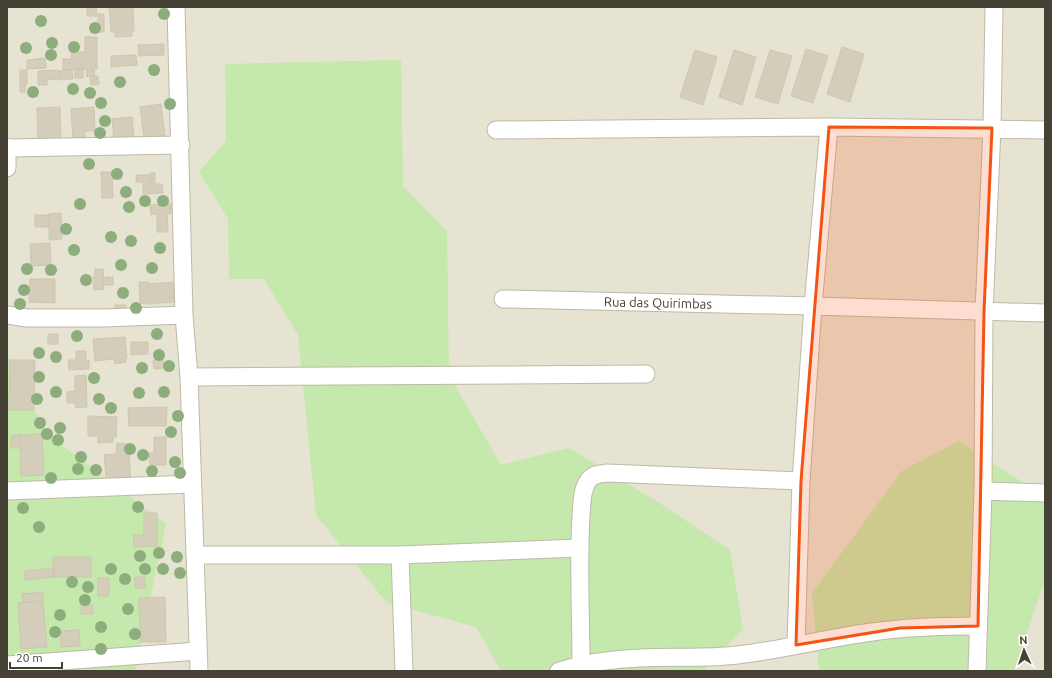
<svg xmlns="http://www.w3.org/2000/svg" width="1052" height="678" font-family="Ubuntu,sans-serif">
	<rect width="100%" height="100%" fill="#f3f0e5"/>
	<path fill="#e7e3d2" d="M7,7H1045V671H7Z"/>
	<path fill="#c5e8ac" d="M401,60L403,186L447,231L449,375L501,465L569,448L658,502L730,550L743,629L703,671H501L476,627L387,603L316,515L298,335L264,279H229L228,219L199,172L226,141L225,64Z
		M7,354L47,434L166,524L135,671H7Z
		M959,441L1045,497V580L1014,671H819L812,593L902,471Z"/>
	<path fill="#d4cdba" stroke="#cfc6ad" d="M87,7H96L97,16H87Z
		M109,7H133L134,31H132V36L115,37V32H111Z
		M98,14H104V32H98Z
		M85,37H97V69H94L95,76L87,77L86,69L63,70V59H72L71,52H85Z
		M164,44V55L139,56L138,45Z
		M842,47L864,54L850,102L827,94Z
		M806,49L828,56L813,103L791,96Z
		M695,50L717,57L703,105L680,97Z
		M734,50L756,57L742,105L719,97Z
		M770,50L792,56L778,104L755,97Z
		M136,55L137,65L111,67V56Z
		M45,58L46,68L27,69V60Z
		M75,69H83V78H75Z
		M20,70H27V85H25V92H20Z
		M58,70L59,79L47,80V85H38V71Z
		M72,70L73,79L60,80L59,71Z
		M90,76H98L99,84L91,85Z
		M161,104L165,135L144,138L140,107Z
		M60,107L61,142H38L37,108Z
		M94,107L95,131H85V137L73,138L71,109Z
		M132,117L134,136L114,139L112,119Z
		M101,172H112L113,198H102Z
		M150,173H155V184H162L163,193L143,194V182H136V175H149V184H150Z
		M172,204L173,213L167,214L168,232H157V214L151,215L150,205Z
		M61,213L62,239L49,240V214Z
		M35,215H49V227H35Z
		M50,243L51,265L31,266L30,244Z
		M95,269H103L104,289L94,290L93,277L95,276Z
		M105,277H113V285H105Z
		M30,279H55V303L29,302Z
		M139,282H149V284L173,282L174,302L148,304L140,303Z
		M115,305H126V316L115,317Z
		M48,334H58V344H48Z
		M125,337L127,358L125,359L126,362L115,364L114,359L95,361L93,339Z
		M131,342H148V354L131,355Z
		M76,351H86V360H89V369L69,370L68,360H76Z
		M163,359L164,368L154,369L153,360Z
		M10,360H35L34,410H9Z
		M86,375L87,407L76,408L75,403H67V392L75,391V376Z
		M167,407L166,426H129L128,408Z
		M88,416L117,417L116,437H113V442L98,443V436H88Z
		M42,434L44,475L21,476L20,435Z
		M11,435H20V448H11Z
		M154,437H166V465H150L149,453H154Z
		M117,443L126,444V454L129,453L131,486L107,488L104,455L116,454Z
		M144,513H157V546L134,547L133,535H144Z
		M53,557H91V577H54Z
		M53,568L54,577L25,580L24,571Z
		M144,576L146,587L136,589L134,578Z
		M98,578H109V596H98Z
		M43,592V601L23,602L22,594Z
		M165,597L166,642H140L139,598Z
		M43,601L47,647L21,649L18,603Z
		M81,605H93V614H81Z
		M79,630L80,646L61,647V631Z"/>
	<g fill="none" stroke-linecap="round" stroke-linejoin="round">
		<g stroke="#beb9a7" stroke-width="19">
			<g id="minor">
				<path d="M176,7L184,315L189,377L199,671"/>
				<path d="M496,130L829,127L1045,130"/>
				<path d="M7,147V168"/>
				<path d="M7,148L181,145"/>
				<path id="s1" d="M503,299L813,306L1045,313"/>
				<path d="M7,315L27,318H104L184,315"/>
				<path d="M189,377L646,374"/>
				<path d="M7,491L192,484"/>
				<path d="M983,491L1045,493"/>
				<path d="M195,555H400L580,548"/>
				<path d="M400,555L404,671"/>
				<path d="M796,645L801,481L813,306L829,127"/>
				<path d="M7,665L198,651"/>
				<path d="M581,665C581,615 578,566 581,517C582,506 581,491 588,481C592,474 600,474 607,473L801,481"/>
				<path d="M559,671C585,663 612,659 640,658C672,656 704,659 737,655C782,650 827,638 872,632C907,627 943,626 978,626"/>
				<path d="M977,671L983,491L984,312L992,128L994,7"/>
			</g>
		</g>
		<use href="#minor" stroke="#fff" stroke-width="17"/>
	</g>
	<g fill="#8ead7c">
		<circle cx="164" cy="14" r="6"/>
		<circle cx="41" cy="21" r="6"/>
		<circle cx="95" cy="28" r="6"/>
		<circle cx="52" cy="43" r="6"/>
		<circle cx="74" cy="47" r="6"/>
		<circle cx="26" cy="48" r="6"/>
		<circle cx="51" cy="55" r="6"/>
		<circle cx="154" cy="70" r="6"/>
		<circle cx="120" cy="82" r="6"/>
		<circle cx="73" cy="89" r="6"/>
		<circle cx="33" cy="92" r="6"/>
		<circle cx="90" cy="93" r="6"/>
		<circle cx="101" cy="103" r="6"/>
		<circle cx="170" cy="104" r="6"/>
		<circle cx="105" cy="121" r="6"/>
		<circle cx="100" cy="133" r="6"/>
		<circle cx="89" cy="164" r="6"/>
		<circle cx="117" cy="174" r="6"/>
		<circle cx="126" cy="192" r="6"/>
		<circle cx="145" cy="201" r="6"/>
		<circle cx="163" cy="201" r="6"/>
		<circle cx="80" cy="204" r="6"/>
		<circle cx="129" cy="207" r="6"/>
		<circle cx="66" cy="229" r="6"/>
		<circle cx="111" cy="237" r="6"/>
		<circle cx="131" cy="241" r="6"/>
		<circle cx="160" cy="248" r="6"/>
		<circle cx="74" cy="250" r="6"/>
		<circle cx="121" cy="265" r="6"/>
		<circle cx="152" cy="268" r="6"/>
		<circle cx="27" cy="269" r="6"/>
		<circle cx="51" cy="270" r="6"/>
		<circle cx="86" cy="280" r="6"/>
		<circle cx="24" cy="290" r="6"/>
		<circle cx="123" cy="293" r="6"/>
		<circle cx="20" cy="304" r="6"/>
		<circle cx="136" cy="308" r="6"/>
		<circle cx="157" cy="334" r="6"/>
		<circle cx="77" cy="336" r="6"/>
		<circle cx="39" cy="353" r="6"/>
		<circle cx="159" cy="355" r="6"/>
		<circle cx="56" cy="357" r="6"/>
		<circle cx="169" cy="366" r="6"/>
		<circle cx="142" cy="368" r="6"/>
		<circle cx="39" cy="377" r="6"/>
		<circle cx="94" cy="378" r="6"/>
		<circle cx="56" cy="392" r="6"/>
		<circle cx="164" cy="392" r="6"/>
		<circle cx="139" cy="393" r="6"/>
		<circle cx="37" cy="399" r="6"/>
		<circle cx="99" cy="399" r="6"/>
		<circle cx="111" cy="408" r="6"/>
		<circle cx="178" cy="416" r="6"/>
		<circle cx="40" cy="423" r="6"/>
		<circle cx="60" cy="428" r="6"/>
		<circle cx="171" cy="432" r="6"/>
		<circle cx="47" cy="434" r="6"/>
		<circle cx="58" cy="440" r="6"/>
		<circle cx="130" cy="449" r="6"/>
		<circle cx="143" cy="455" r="6"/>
		<circle cx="81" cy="457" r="6"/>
		<circle cx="175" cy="462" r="6"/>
		<circle cx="78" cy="469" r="6"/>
		<circle cx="96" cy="470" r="6"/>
		<circle cx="152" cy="471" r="6"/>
		<circle cx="180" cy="473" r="6"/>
		<circle cx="51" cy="478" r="6"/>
		<circle cx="138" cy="507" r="6"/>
		<circle cx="23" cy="508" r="6"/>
		<circle cx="39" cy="527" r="6"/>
		<circle cx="159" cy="553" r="6"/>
		<circle cx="140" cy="556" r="6"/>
		<circle cx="177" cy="557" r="6"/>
		<circle cx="111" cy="569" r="6"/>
		<circle cx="145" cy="569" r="6"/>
		<circle cx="163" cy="569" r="6"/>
		<circle cx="180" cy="573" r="6"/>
		<circle cx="125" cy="579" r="6"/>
		<circle cx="72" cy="582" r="6"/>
		<circle cx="88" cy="587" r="6"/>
		<circle cx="85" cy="600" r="6"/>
		<circle cx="128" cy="609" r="6"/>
		<circle cx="60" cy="615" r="6"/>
		<circle cx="101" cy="627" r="6"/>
		<circle cx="55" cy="632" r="6"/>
		<circle cx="135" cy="634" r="6"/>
		<circle cx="101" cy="649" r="6"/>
	</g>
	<path fill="#f45313" fill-opacity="0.2" stroke="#f45313" stroke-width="3" stroke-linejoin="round" d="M829,127L992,128L984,312L978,626L900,628L796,645L801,481Z"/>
	<g text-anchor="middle" stroke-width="3" stroke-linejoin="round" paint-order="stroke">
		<g font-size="13" fill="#454134" stroke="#fff">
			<text dy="5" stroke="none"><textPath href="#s1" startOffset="155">Rua das Quirimbas</textPath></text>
		</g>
	</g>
	<rect width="1052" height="678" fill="none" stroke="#454134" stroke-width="16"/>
	<g transform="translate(1024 650) rotate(357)" stroke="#ffffff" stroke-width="3" paint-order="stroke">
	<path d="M0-3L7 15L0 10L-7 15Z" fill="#454134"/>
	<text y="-6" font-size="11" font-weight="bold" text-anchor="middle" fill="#454134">N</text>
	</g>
	<path d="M10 662v6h52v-6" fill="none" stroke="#454134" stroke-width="2"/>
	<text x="16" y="662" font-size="12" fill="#454134" stroke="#ffffff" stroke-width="3" paint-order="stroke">20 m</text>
</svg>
